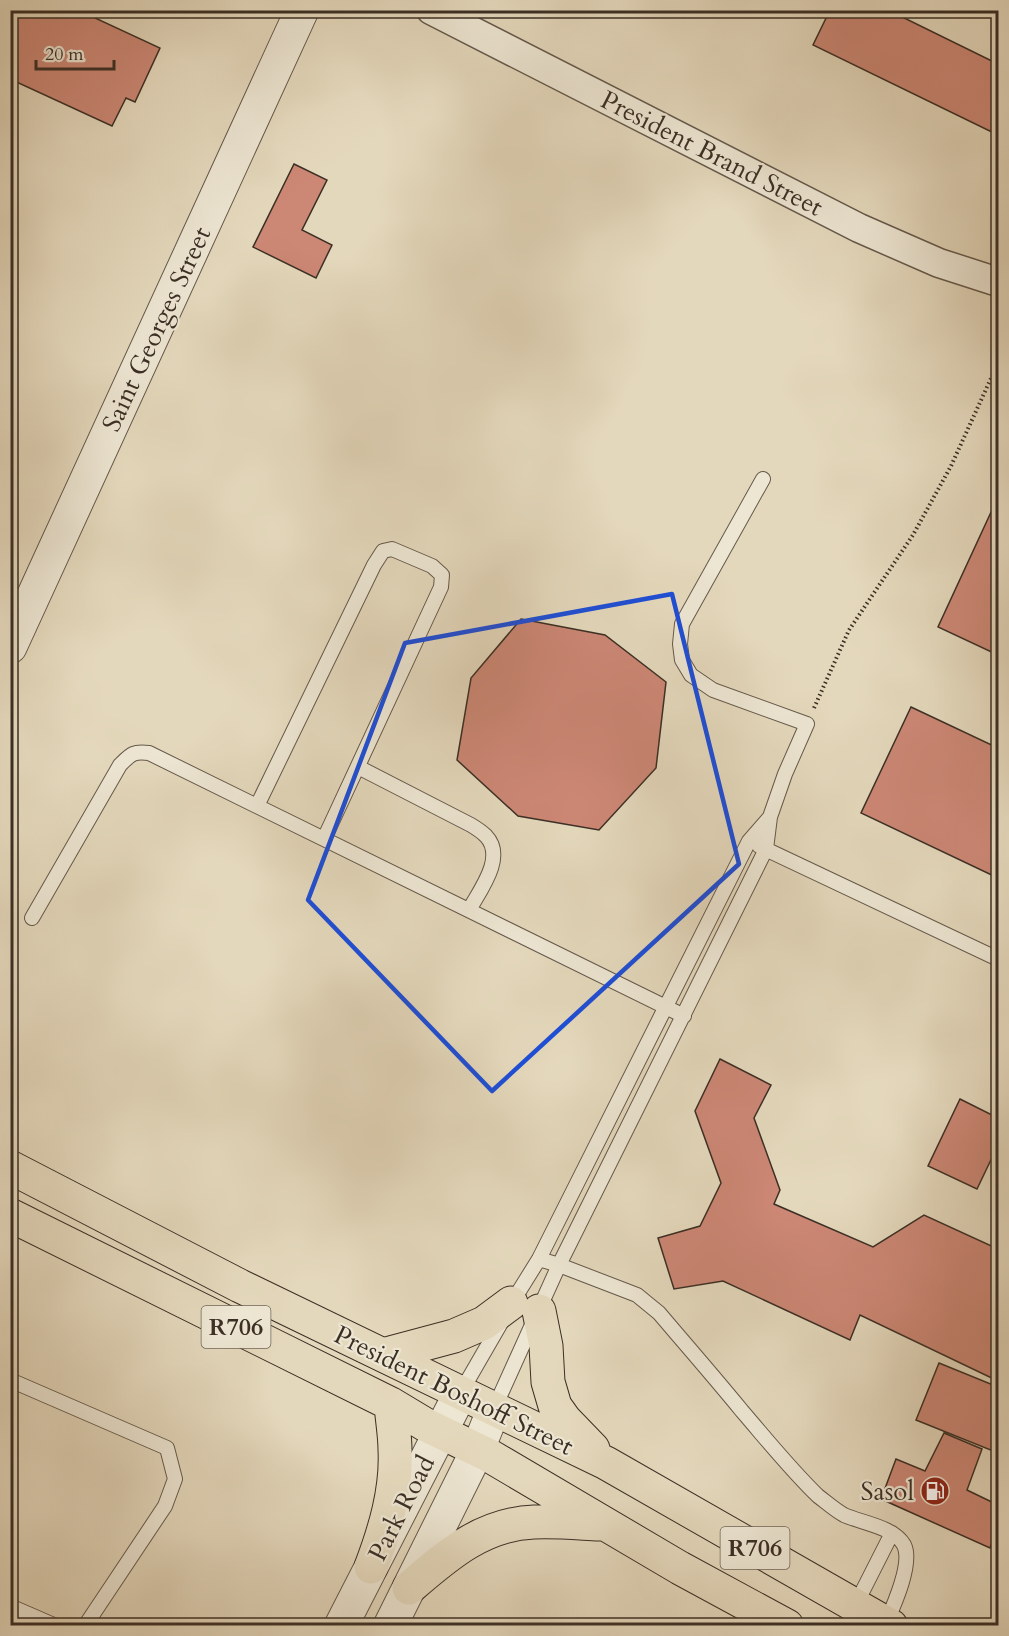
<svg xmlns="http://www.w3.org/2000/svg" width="1009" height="1636" font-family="Cardo,serif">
	<rect width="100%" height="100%" fill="#e4d8bc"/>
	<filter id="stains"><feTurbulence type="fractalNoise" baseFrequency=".00333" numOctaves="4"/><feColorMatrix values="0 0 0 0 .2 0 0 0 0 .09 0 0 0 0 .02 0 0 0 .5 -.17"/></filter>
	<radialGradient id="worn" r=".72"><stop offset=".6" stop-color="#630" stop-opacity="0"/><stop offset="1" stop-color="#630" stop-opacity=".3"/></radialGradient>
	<path fill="#cc8775" stroke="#3b2f25" stroke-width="1.5" d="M10,10H78L160,48L135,102L126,98L112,126L10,79Z
		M830,10H892V12L998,64V135L813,45Z
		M294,164L327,180L302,230L332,245L316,278L253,247Z
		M998,497V655L938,627Z
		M521,619L605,635L666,682L656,768L599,830L518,816L457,760L471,678Z
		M911,707L998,748V878L861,813Z
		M720,1059L771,1085L754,1118L780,1190L774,1204L873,1247L924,1215L998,1249V1381L860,1315L850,1340L723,1281L674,1289L658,1238L700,1226L721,1183L695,1111Z
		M960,1099L998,1118V1145L977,1189L928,1166Z
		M939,1363L998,1387V1453L916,1420Z
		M944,1433L982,1449L967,1490L998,1505V1526L990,1548L881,1499L896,1459L925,1471Z"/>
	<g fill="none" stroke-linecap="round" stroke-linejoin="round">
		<g stroke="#65594b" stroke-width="16">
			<path id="service" d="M358,767L471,825C476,828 482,832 486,836C506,857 480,890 469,910
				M257,806L374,565L383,551L392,549L432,566L442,575L441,587L324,839
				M759,846L998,959
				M32,918L120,765C131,754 133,751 149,753L684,1016
				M539,1259L559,1265L637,1295L659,1313C687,1346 715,1378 742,1411C767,1440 791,1470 818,1496C826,1502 835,1510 844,1515C862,1523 894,1527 904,1545C913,1563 894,1605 886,1623
				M511,1304L539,1259L749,841L770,817
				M10,1380L167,1448L175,1479L165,1506L85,1626
				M461,1392L502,1321
				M494,1409L559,1265L766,849L770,817L785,774L807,724L713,690L691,675L682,660L680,644L682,624L763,479
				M10,1606L56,1626
				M855,1606L892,1533"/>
		</g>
		<g stroke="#65594b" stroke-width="31">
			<path id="minor" d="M431,10L859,228L939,263L998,282"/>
		</g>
		<g stroke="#65594b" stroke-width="35">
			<path id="tertiary" d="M10,647L302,10
				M341,1626L461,1392
				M390,1626L477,1451L494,1409"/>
		</g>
		<g stroke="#3b2f25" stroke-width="35">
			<path id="primary" d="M10,1167L240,1286L606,1463L891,1626
				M10,1215L391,1404L426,1425L490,1456L680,1568L787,1626
				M539,1311L546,1346L548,1382L555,1406L565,1420L593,1449
				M383,1355L454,1336L484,1323L511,1303
				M371,1567C385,1530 397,1490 395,1450C395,1435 392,1419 391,1404
				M409,1588C446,1556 482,1524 534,1522C555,1521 578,1523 599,1524"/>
		</g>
		<path stroke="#3b2f25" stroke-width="4" stroke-dasharray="1.5 3" stroke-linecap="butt" d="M814,708L849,630L913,535L951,466L998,363"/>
		<use href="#service" stroke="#ede6d3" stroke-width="14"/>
		<use href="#minor" stroke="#ede6d3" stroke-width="28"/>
		<use href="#tertiary" stroke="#ede6d3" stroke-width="33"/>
		<use href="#primary" stroke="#e4d8bc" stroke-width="33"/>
	</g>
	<path fill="none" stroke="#1d4ed8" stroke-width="4.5" stroke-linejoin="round" d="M672,594L739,864L492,1091L308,900L405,643Z"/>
	<defs>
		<g id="fuel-disc" transform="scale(1.5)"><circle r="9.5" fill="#8f2418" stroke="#ede6d3"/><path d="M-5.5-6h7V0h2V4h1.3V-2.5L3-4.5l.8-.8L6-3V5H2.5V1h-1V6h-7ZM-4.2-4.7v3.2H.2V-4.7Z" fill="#fff"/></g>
	</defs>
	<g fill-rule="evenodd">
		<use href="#fuel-disc" x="935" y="1491"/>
	</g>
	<g text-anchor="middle" stroke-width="4.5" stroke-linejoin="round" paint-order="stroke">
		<g fill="#ede6d3" stroke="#706659" stroke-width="1.5">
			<rect x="201.5" y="1306" width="69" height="42" rx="4.5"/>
			<rect x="720.5" y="1527" width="69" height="42" rx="4.5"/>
		</g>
		<g font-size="24" font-weight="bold" fill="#3b2f25">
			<text x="236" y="1335">R706</text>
			<text x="755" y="1556">R706</text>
		</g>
		<g font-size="26" fill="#3b2f25" stroke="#ede6d3">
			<text transform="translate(712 153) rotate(27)" y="9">President Brand Street</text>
			<text transform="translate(156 329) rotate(-65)" y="9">Saint Georges Street</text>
			<text transform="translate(454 1390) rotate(26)" y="9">President Boshoff Street</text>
			<text transform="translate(401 1508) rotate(-63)" y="9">Park Road</text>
		</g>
		<g font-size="26" fill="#3b2f25" stroke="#ede6d3" text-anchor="end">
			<text x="914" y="1500">Sasol</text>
		</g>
	</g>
	<rect width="1009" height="1636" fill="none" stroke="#e4d8bc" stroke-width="36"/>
	<rect x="12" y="12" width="985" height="1612" fill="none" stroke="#3b2f25" stroke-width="3"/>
	<rect x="18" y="18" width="973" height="1600" fill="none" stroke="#3b2f25" stroke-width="1.5"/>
	<path d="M36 60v9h78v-9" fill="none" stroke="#3b2f25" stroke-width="3"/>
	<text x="45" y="60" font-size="18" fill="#3b2f25" stroke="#ede6d3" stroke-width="4.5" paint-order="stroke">20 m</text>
	<rect width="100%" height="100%" filter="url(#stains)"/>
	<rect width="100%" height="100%" fill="url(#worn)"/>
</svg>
